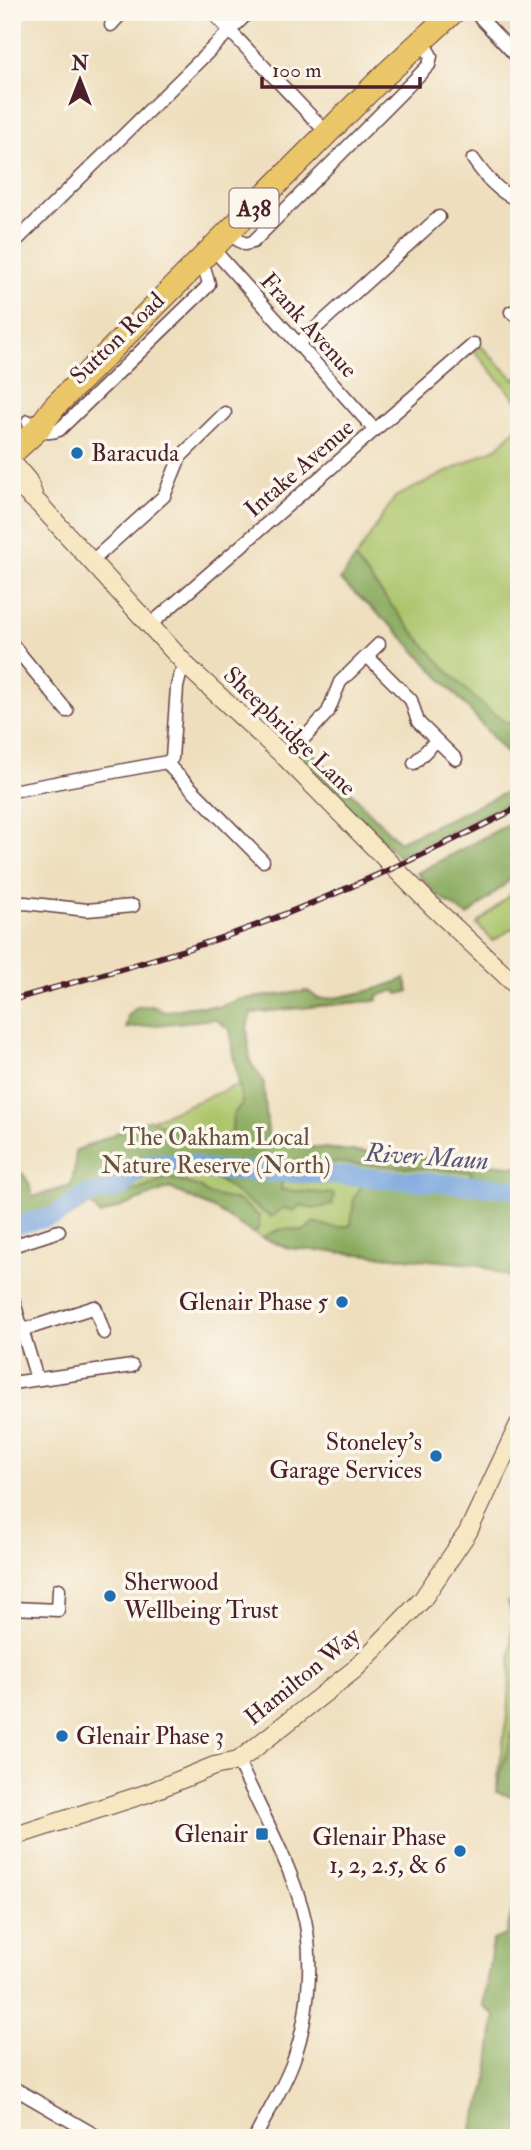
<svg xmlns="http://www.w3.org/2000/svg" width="531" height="2150" font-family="'IM FELL Double Pica',serif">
	<rect width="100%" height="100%" fill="#fbf7ec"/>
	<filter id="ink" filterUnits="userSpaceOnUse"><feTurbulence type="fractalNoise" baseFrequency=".0143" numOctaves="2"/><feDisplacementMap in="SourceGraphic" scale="14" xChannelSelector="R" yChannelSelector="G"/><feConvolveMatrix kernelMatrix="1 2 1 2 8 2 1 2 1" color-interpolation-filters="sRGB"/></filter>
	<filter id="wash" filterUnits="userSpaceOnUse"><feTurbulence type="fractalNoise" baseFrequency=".00686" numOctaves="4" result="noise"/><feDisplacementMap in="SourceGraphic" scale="28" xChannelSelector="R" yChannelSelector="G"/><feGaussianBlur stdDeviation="1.57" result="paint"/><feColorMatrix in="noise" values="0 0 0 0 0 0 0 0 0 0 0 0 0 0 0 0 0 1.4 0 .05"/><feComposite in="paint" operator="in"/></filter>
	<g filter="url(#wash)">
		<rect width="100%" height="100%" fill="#eedebd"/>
		<path fill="#abc469" stroke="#7a724a" stroke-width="2" d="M481,346L514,379L519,376V403L474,351Z
			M519,426V727C479,721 382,594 355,559L395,497L498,447Z
			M519,887V924L493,941L477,924Z
			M405,978L409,991L398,994L396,990L377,996L378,1000L251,1013L247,1027L250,1062L263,1080L269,1143L519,1167V1281L476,1264L289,1248L262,1238L216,1210L170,1188L100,1215L91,1204C83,1207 79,1211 72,1215C60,1223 27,1230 12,1232V1203L71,1186L75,1167V1151L240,1084L233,1055L230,1030L236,1000L308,991C309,992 316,997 317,998C332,1002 392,986 405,978Z
			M508,1602H519V1798L496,1792L509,1702L512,1616Z"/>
		<path fill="#88aa5d" stroke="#696444" stroke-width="2" d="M355,559C382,594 479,721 519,727V750L510,758L467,707L396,630L340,580Z
			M308,748L399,842L519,786V798L399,857L297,755Z
			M519,821V872L468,916L437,895L417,873L507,825Z
			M405,978L409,991L398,994L396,990L377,996L378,1000L251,1013L247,1027L250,1062L263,1080L269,1143L519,1167V1255L510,1277L476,1264L289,1248L262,1238C280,1228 283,1227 304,1231L314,1222C327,1227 337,1230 351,1225L354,1198L364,1182L460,1186L467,1182L472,1172L328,1162L323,1171H283L281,1190L334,1194L332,1205L313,1209L300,1205L294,1211L283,1208L271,1217C228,1191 208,1158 152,1169C140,1171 128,1181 125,1193L145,1188L166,1177L200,1187L207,1194L239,1201L259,1216V1227L254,1234L216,1210L170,1188L100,1215L91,1204C83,1207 79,1211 72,1215C60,1223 27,1230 12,1232V1180L22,1173L29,1183L32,1197L71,1186L75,1167V1151L149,1119C175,1131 200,1142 228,1144L231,1141L233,1115L242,1103L230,1030L215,1019L126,1028L128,1016L137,1007L154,1006L164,1012L195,1006L220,1007L236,1000L308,991C309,992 316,997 317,998C332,1002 392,986 405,978Z
			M519,1706V1798L496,1792Z
			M519,1881V2138H468L486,2089L495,2016L483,2006L493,1940L506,1935Z"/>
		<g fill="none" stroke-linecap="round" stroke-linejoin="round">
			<path stroke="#73a3dd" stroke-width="19" d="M12,1226L55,1216L86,1195L119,1188L140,1169L152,1163L190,1164L210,1170L337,1175L519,1189"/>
		</g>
	</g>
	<g filter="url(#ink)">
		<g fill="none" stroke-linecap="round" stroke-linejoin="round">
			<g stroke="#633c41" stroke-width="15">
				<path id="street" d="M212,12L327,133
					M475,12L519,59
					M111,25L123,12
					M473,159C484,175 499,194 519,200
					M228,234L245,244L253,242L429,65L431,56L422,40
					M12,245L249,12
					M213,249L375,430
					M511,312L519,318
					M298,344L439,217
					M28,421C38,431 46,435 59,430L205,289L209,284L202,260
					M92,561L164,496L180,457L225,413
					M151,624L474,344
					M12,644L67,711
					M367,656L411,700L418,722L456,759
					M286,758L328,712L340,682L379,644
					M167,762L172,769L263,861
					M414,763L436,741
					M12,791L167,762L172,758L177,687L180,675L188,667
					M12,904L25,903L87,910L133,906
					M12,1246L59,1231
					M12,1296L37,1379
					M23,1330L95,1307L104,1333
					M12,1383L132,1366
					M12,1608L58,1610L59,1589
					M238,1761C260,1809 287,1857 302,1908C315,1951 309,2014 295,2056C286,2084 268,2111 255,2138
					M12,2087L100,2138"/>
			</g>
			<g stroke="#633c41" stroke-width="20">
				<path id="secondary" d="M12,462L28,481L33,494
					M12,480L39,504L188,667L286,758L433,907L519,988
					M12,1837L148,1793L214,1766L238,1761L354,1670L422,1600L468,1532L519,1424"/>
			</g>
			<g stroke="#633c41" stroke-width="25">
				<path id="highway" d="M12,453L37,430L55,406L386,74L453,12"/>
			</g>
			<use href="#street" stroke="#fff" stroke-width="12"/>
			<use href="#secondary" stroke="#f7e8c3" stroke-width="18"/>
			<use href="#highway" stroke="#ebc669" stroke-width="23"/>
			<g stroke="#4a1f2b" stroke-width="6">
				<path id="rail" d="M12,1000C94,976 177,955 257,925C346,891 433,851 519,807"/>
			</g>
			<use href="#rail" stroke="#fbf7ec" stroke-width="3.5" stroke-dasharray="10" stroke-linecap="butt"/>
		</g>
	</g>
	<g fill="#1f6fb2" stroke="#fbf7ec" stroke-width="2.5">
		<circle cx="77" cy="453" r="7"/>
		<circle cx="342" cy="1302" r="7"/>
		<circle cx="436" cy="1456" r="7"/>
		<circle cx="110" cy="1596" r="7"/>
		<circle cx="62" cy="1736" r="7"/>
		<rect x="255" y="1827" width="14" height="14" rx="3.5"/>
		<circle cx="460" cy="1851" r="7"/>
	</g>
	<g text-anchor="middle" stroke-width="7" stroke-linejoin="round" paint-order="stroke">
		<rect fill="#fbf7ec" stroke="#7f6065" stroke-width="2" x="229.5" y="188.5" width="49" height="39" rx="5"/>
		<g font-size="23" font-weight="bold" fill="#4a1f2b">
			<text x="254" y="216">A38</text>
		</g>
		<g font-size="24" fill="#4a1f2b" stroke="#fbf7ec">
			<text transform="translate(309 325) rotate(48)" y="8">Frank Avenue</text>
			<text transform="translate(117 338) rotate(-44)" y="8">Sutton Road</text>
			<text transform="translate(299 468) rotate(-41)" y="8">Intake Avenue</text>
			<text transform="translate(290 731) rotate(44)" y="8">Sheepbridge Lane</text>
			<text transform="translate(302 1676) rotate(-39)" y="8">Hamilton Way</text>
		</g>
		<g font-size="24" fill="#4a1f2b" stroke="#fbf7ec" text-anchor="end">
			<text x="91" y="461" text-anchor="start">Baracuda</text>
			<text x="328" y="1310">Glenair Phase 5</text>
			<text x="422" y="1450">Stoneley's<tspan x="422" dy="28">Garage Services</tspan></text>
			<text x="124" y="1590" text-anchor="start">Sherwood<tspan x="124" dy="28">Wellbeing Trust</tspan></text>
			<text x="76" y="1744" text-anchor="start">Glenair Phase 3</text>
			<text x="248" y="1842">Glenair</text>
			<text x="446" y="1845">Glenair Phase<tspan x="446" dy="28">1, 2, 2.5, &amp; 6</tspan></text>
		</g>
		<g font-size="24" fill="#67513e" stroke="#fbf7ec">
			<text x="216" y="1145">The Oakham Local<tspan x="216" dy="28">Nature Reserve (North)</tspan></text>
		</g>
		<g font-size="26" font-style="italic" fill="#5a5472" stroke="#fbf7ec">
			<text transform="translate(427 1156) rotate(4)" y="9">River Maun</text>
		</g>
	</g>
	<rect width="531" height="2150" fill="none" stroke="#fbf7ec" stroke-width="42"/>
	<g transform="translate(80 80)" stroke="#fbf7ec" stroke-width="5" paint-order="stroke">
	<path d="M0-5L12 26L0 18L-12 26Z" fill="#4a1f2b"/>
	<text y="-10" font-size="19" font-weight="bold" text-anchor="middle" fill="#4a1f2b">N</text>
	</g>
	<path d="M262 77v10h158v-10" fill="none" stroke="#4a1f2b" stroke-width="3.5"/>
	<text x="272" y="77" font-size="21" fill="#4a1f2b" stroke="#fbf7ec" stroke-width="5" paint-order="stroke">100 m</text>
</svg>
